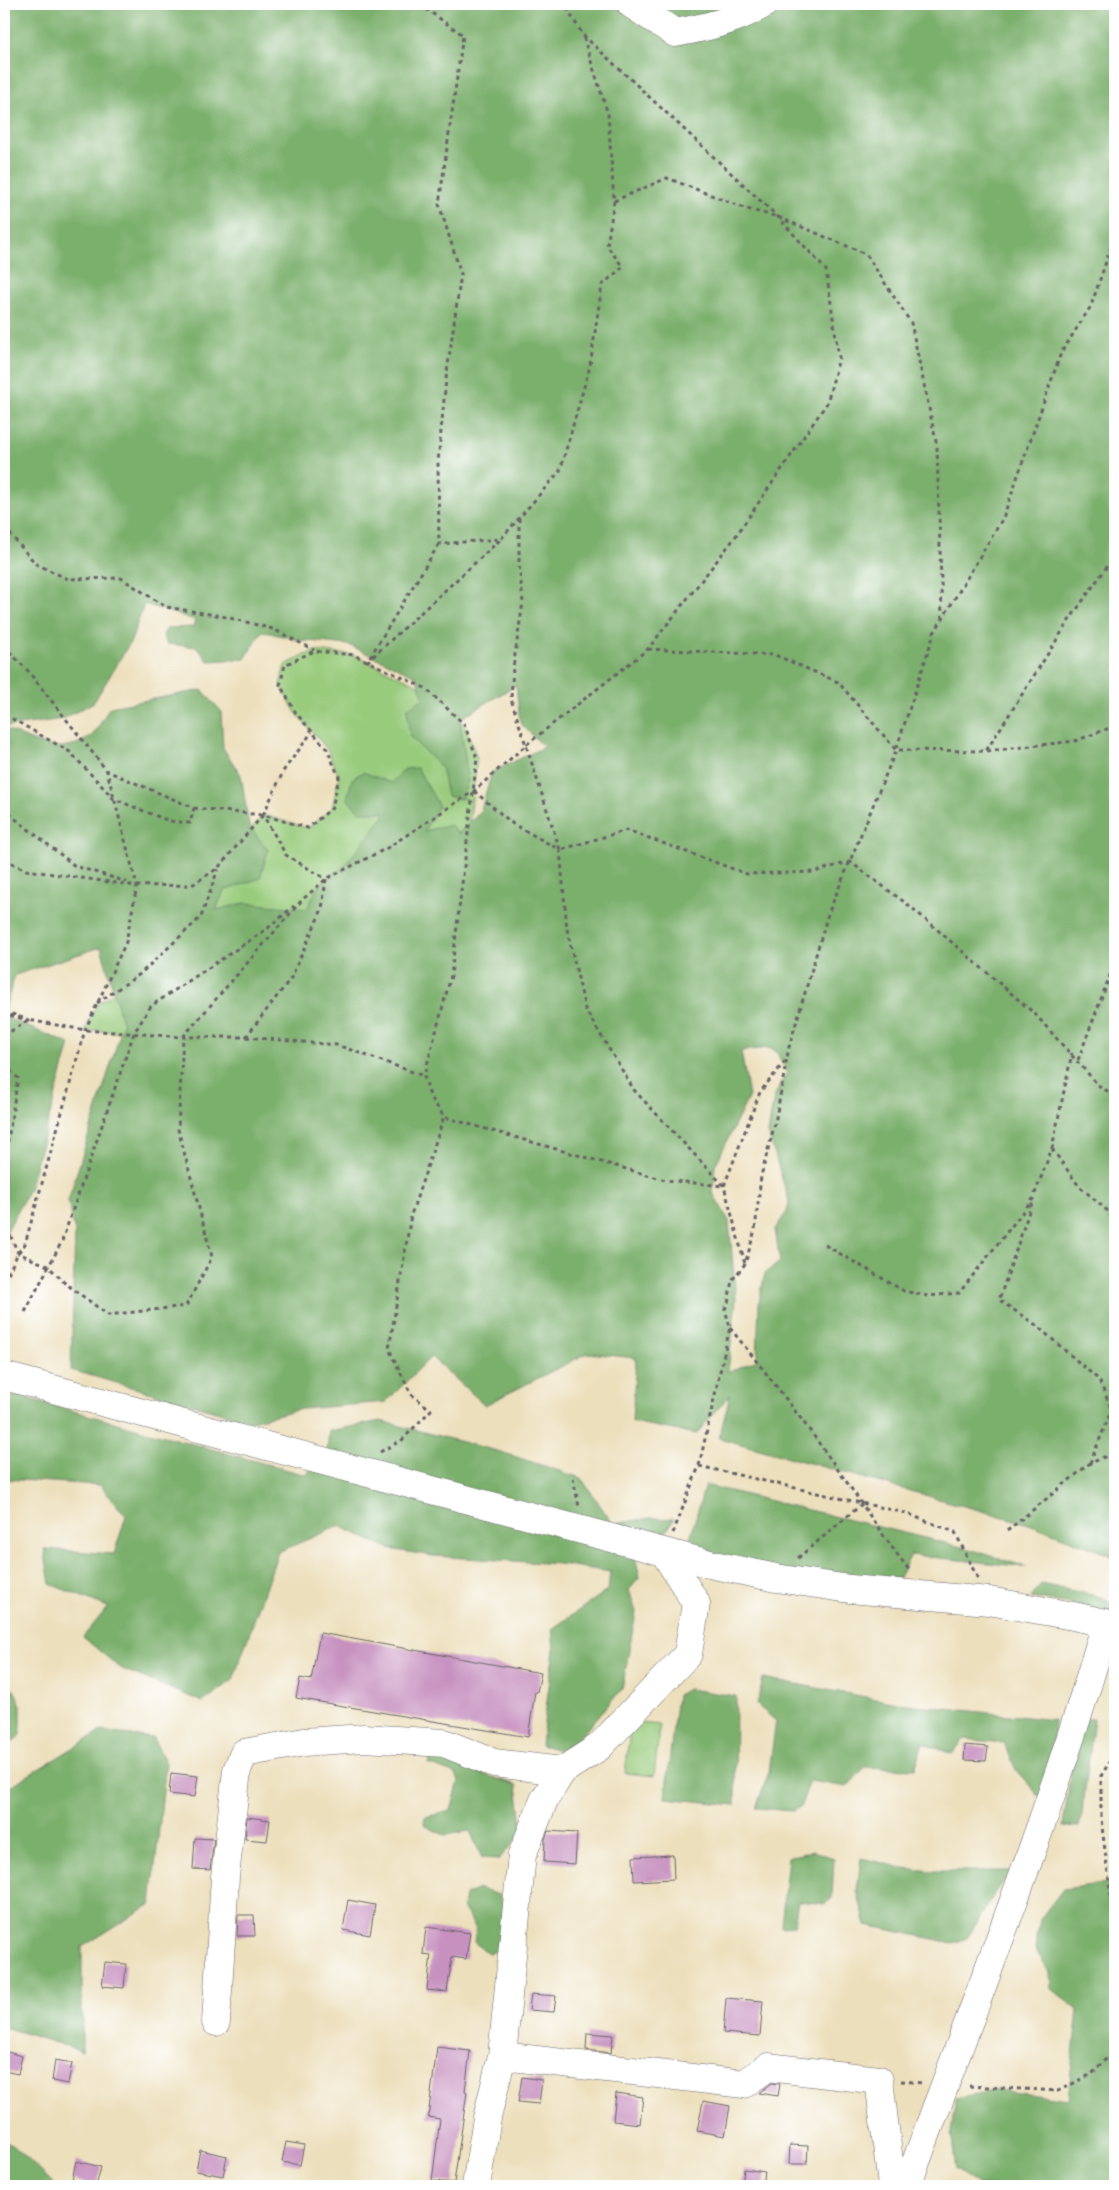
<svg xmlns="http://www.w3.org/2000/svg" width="1119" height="2190" font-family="'Playpen Sans',sans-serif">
	<rect width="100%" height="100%" fill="#fff"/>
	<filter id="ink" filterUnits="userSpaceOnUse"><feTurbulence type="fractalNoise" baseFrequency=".02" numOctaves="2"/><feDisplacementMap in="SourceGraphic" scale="10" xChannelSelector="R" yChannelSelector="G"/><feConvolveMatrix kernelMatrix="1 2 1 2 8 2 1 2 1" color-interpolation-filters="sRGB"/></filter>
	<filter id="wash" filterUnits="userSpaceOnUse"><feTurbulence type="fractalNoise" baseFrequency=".0096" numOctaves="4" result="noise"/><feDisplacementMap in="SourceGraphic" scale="20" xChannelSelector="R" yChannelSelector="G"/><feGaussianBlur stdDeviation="1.12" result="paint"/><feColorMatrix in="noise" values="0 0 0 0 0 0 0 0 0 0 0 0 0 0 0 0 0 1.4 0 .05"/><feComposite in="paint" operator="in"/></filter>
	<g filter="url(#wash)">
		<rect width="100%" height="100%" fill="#ecdfbc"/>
		<path fill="#98cb7c" stroke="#5d765c" d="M314,651L354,655L425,688L464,724L477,758L451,976L134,1033L85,1030L97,1004L140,974L218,868L263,815L308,828L332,808L339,777L327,749L296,713L280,685L285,665Z
			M631,1722L660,1725L654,1776L625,1773Z"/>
		<path fill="#7aaf6c" stroke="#4e6854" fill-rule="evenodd" d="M4,4H1115V1557L1029,1524L719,1438L730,1395L696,1434L632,1422L636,1358L588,1353L485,1405L431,1357L386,1402L301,1409L251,1421L71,1370L75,1232L68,1201L123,1025L101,947L15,975L4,1012V728C32,741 62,758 91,736C98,730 104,716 110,707L202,690L221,711L223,748L241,775L249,826L268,850L260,878L224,891L216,910L245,903L307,909L318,886L345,865L384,816V812H360L347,799L352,779L363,772L391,783L405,769L417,768L439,806L424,831L451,825L458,834L480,812L492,772L544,747L520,723L516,685L460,719L468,780L462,799L447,796L441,767L410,737L407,709L424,698L416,676L349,645L298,640L262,631L245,659L208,661L197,647L167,644L163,635L167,628L193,627L195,620L144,604L131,641L94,702L63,719L4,727ZM769,1048L776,1051L787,1072L774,1097L768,1133L789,1201L787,1212L775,1229L780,1262L765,1273L759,1302L757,1360L728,1372L736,1300L729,1221L713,1193L715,1166L749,1096L741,1051Z
			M4,1017L70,1044L29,1189L4,1237Z
			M4,1392L306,1475L327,1452L329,1431L381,1421L501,1452L581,1478L613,1524L651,1518L674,1519L661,1540L634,1552L640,1577L629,1590L636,1612L622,1689L567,1752L541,1745L554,1649L552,1629L608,1590L610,1572L560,1564L433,1556L390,1549L339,1526L278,1552L233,1680L203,1702L120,1668L83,1637L108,1607L50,1584L44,1549L114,1554L126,1516L100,1485L4,1479Z
			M705,1485L966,1548L1027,1567L911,1555L898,1579L771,1569L712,1570L690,1538Z
			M1041,1584L1102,1597L1115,1607V1640L1106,1638L1110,1610L1031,1598Z
			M763,1678L898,1703L1054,1720L1050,1796L1038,1795L1016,1770L1004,1743L964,1739L952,1754L923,1743L915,1769L865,1767L847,1787L810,1781L800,1807L792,1811L756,1808L769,1772L776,1721L757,1705Z
			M4,1689H14L21,1705V1735L4,1748Z
			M688,1689L736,1696L735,1805L665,1798L677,1695Z
			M1079,1719H1094L1082,1814L1079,1827L1063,1826Z
			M101,1731L153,1738L166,1763L151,1904L82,1947V2051L4,2027V1790Z
			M430,1756H456L467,1769L517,1785L523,1832L499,1859L482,1858L470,1831L444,1835L424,1825L425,1817L451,1811L459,1781L456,1774L428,1764Z
			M1115,1809V2186H980L956,2170L951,2132L956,2098L997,2090L1068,2099L1078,2010L1051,1989L1050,1972L1035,1949L1040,1919L1063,1889L1114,1882Z
			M813,1851L834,1858L832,1897L825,1904L798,1901L794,1926L781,1927L788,1857Z
			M861,1858L903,1868L933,1871H1010L967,1938L953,1943L866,1925L857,1891Z
			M479,1889L499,1895L509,1914L500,1950L488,1953L474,1942L476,1929L463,1907L465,1895Z
			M4,2141L14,2146L56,2186H4Z"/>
		<g id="blocks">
			<path fill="#c691bf" d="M320,1633L541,1673L537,1692H535L528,1737L296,1698L300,1678L311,1680Z
				M965,1745L988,1747L986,1761L964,1760Z
				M171,1773L198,1776L195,1797L169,1794Z
				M247,1817L270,1820L267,1841L245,1839Z
				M548,1831L577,1833L575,1864L544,1862L545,1839Z
				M195,1838L214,1839L210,1870L193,1869Z
				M673,1855L674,1879L634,1881L633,1857Z
				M348,1900L375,1905L370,1935L343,1930Z
				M238,1915H254L255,1936H237Z
				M426,1927L470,1933L466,1959L452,1957L447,1992L427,1990L431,1955L423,1954Z
				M105,1962L126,1964L124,1988L102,1986Z
				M531,1994L556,1996L554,2012L529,2010Z
				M726,1998L763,2001L760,2036L723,2033Z
				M587,2033L613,2035L611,2053L586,2050Z
				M437,2047L470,2051L465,2091L467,2092L454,2183L432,2181L440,2119L428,2117Z
				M4,2051L22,2056L18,2074L4,2071Z
				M55,2060L72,2063L68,2084L52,2081Z
				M522,2077L542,2080L539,2104L518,2102Z
				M772,2083L780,2084L778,2096L759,2093Z
				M616,2093L643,2097L640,2124L613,2121Z
				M703,2101L730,2106L725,2136L697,2131Z
				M286,2142L304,2145L300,2165L282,2162Z
				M790,2145L808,2146L807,2164H789Z
				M200,2150L227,2156L223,2176L196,2171Z
				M76,2161L101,2167L96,2186L72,2180Z
				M744,2169L765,2172L763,2186L742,2185Z"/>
		</g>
	</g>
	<g filter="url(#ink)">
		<use href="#blocks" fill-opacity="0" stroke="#696468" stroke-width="1"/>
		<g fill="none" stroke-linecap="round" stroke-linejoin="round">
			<g stroke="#696468" stroke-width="29">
				<path id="minor" d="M631,4L675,33C708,27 734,21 764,4
					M4,1376L664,1552L696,1603L688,1654L599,1747L562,1771L544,1800L522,1855L502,2056L487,2118L476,2186
					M664,1552L714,1565L776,1578L850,1589L989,1601L1073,1616L1106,1623L1115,1628
					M216,2022L225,1877L237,1770L244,1753L304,1742L364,1738L444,1743L494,1763L562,1771
					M502,2056L744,2084L768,2067L879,2080L892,2186
					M907,2186C976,2000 1051,1814 1106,1623"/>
			</g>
			<path stroke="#696468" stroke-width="3" stroke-dasharray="4 4" stroke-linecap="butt" d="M419,4L463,35L439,204L461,274L446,379L438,462L439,544L501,539L560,471L590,366L602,285L623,267L607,246L614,201L608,114L583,36
				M614,201L667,178L747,209L778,217L866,254L911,323L937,446L942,617
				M519,518V564L523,602L513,668L511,699L560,850L627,830L747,874L814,872L849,862
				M4,527L36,564L68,579L121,578L166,607L222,616L273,629L314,650
				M4,646L28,671L107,771L137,886L126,942L85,1030L25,1244L18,1253L4,1282
				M648,649L775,655L838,682L896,750L986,751L1070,619L1115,555
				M370,657L439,544
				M367,662L501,539
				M4,717L11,718L70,752L114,799L169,821L190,823L194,808L107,771
				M987,751L1075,741L1115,726
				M474,791L513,824L560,850L567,929L585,1009L634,1090L724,1186L745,1264
				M4,807L13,817L75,866L127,882
				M194,808L263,815
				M263,815L284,770L312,732
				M4,859L26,870L137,886L192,885L218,868L263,815L308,828L332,808L339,777L327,749L296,713L280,685L285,665L314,651L354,655L425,688L464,724L477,758L451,976L424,1076L430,1096L444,1117L665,1180L724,1186L760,1092L787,1059
				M849,861L911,907L1035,1014L1098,1085L1115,1096
				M97,1003L140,974L201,917L218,869
				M4,1011L28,1020L4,1014
				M4,1036L28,1020L85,1030L183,1037H245L337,1045L424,1076
				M246,1037L291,978L322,909L326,879L286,855L263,815
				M1078,1060L1115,962
				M4,1065L18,1078L4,1164
				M1052,1149L1079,1186L1109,1212L1115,1226
				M1032,1203L999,1300L1036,1325L1099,1380L1112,1410
				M4,1221L18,1253L48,1266L65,1283L108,1315L186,1306L212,1257L178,1129L183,1037L302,900L326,879L387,848L474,791L526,745L648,649L733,540L827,403L839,358L826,270L778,217L583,35L564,4
				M825,1245L904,1291L928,1296L959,1293L1033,1199L1052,1148L1072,1053
				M25,1312L62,1241L134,1033L151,1006L267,929L294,906
				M730,1328C767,1374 804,1421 838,1470C863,1504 884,1539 911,1572
				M380,1452L402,1440L431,1410L411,1394L389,1349L411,1215L444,1117
				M1090,1463L1115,1402
				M699,1466L905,1513L955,1532L978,1579
				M573,1478L579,1507
				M1007,1531L1089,1464L1115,1452
				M673,1533L699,1466L730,1327L725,1309L728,1303L732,1280L745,1264L755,1230L761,1176L775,1123L789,1047L828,914L896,750L934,633L1003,518L1061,353L1091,306L1115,235
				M798,1558L862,1504
				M1115,1753L1101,1776V1819L1115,1928
				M901,2081L923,2083
				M969,2086L1058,2091L1092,2074L1115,2049"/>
			<use href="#minor" stroke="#fff" stroke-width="28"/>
		</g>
	</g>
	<rect width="1119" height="2190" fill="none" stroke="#fff" stroke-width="20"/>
</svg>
